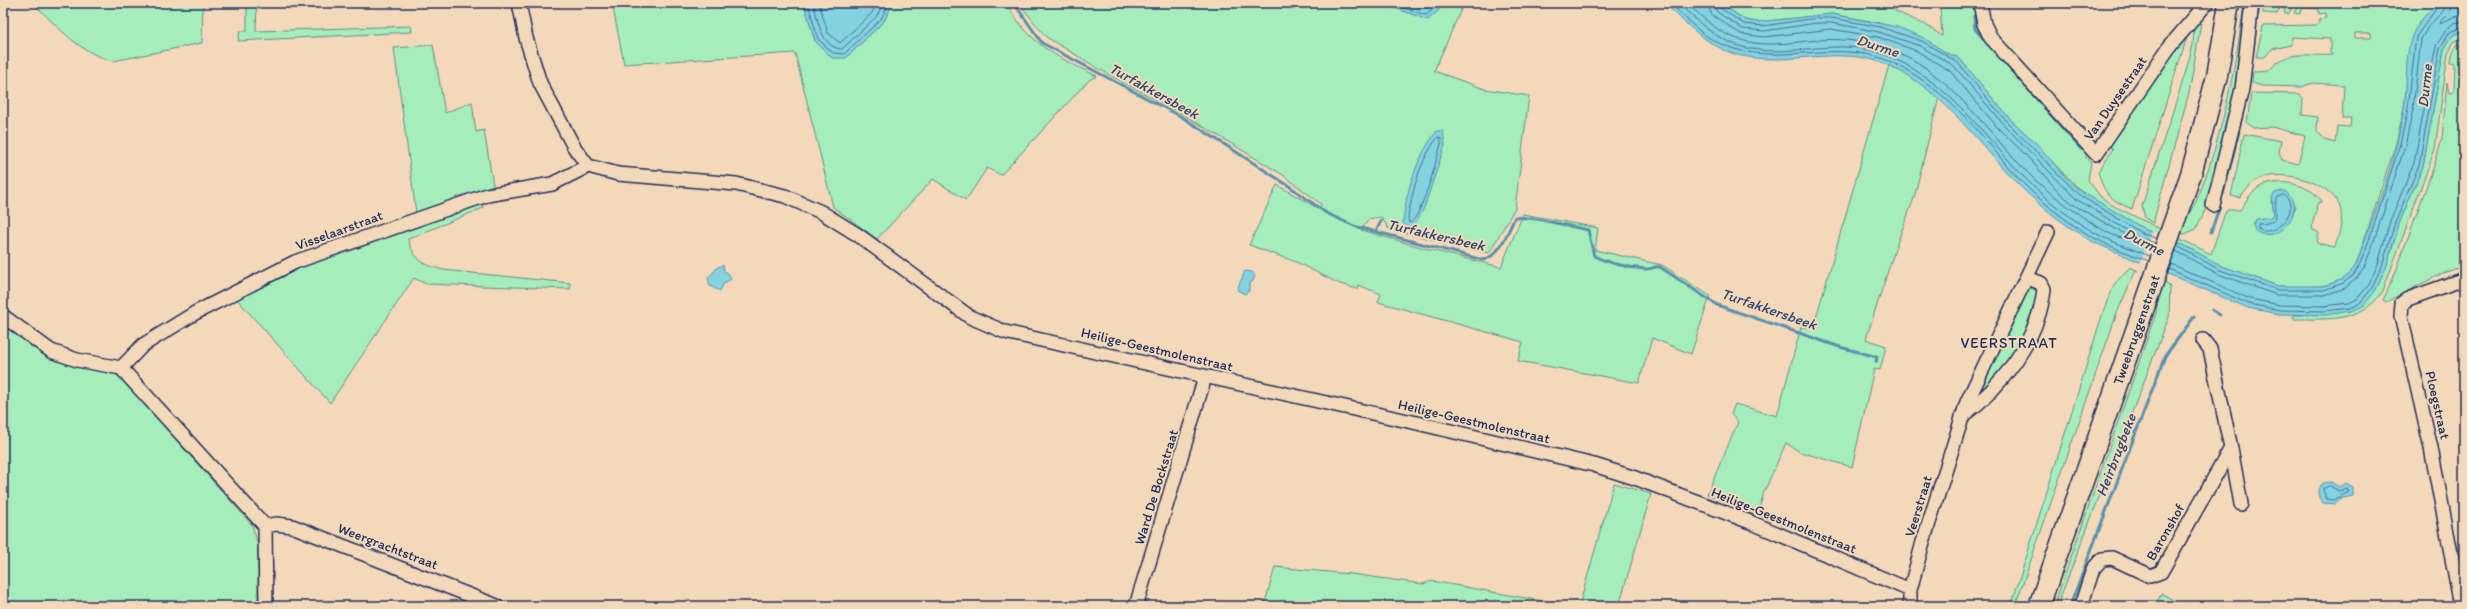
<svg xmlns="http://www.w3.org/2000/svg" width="2467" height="609" font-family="Itim,sans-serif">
	<rect width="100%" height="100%" fill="#f4d8ba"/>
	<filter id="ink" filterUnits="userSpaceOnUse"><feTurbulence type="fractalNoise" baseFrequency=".025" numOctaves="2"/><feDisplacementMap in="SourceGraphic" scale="8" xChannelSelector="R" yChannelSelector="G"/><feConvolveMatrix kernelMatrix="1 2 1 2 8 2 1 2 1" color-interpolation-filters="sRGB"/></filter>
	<g filter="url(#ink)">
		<path fill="#a5edba" stroke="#608e8c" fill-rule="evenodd" d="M33,3H203L202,43L114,61C80,54 57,26 33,3Z
			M247,3H257L256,31L411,26L412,32L238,41L240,31H247Z
			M612,3H804L815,41L846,58L884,21L893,3H1006C1031,45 1054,56 1097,76L1089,80L1001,175L987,168L966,200L933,179L877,239L833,207L795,53L624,64Z
			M1019,3H1380L1382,6L1438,11L1442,3H1464L1434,71L1485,89L1529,96L1515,208L1489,253L1389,229L1381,217L1369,219L1361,230L1431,250L1501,267L1523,214L1598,228L1595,250L1662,265L1710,296L1691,354L1652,338L1639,383L1518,361L1523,342L1378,302L1381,294L1358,285L1357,289L1340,284L1296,262L1249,245L1277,185L1319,209L1321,204L1283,175L1184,115L1106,73L1046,37Z
			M1720,3H1893L1895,11L1926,25L1942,36L1940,7H1977L1980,31L2086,151V158L2091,163L2088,180L2100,196L2112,205L2211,254L2226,210H2240C2245,203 2250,193 2258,188C2278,177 2308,183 2322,201L2317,204C2317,213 2312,220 2312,229L2319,233L2317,243L2335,247C2339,233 2344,221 2340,207C2331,181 2277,166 2254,182C2249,186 2244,193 2240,198L2231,196L2244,134L2281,141L2279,152L2282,160L2298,164L2305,136L2272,127L2254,128L2247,123L2251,93L2300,94L2303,99L2302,115L2318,117L2317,131L2325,140L2335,143L2337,126L2350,127L2351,118H2342L2344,85L2313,83L2301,87L2262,86L2252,83L2253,72L2269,71C2287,48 2306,57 2332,55L2330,52V39L2292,37V45L2272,49L2265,57H2256L2263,26L2316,25L2319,23V19L2326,18V13L2319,14V9L2301,8L2300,14L2294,13L2299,3H2438L2420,22L2412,36L2404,108L2396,143L2356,265L2350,273L2341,280L2324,286L2301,287L2278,286L2222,266L2178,242L2146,230L2082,192L2010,119L1959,58L1946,53L1924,38L1881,23L1832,14L1758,22L1745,20ZM2355,33H2371V38H2355ZM2281,191L2295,206C2293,221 2285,226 2273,233L2256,220L2271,218L2274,214L2272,202L2274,194Z
			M2244,3H2248L2243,62L2211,198L2196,229L2185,234L2180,233C2185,218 2195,206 2200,192C2223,132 2236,66 2244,3Z
			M2263,3H2293L2289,14H2285L2284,8H2280L2277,14L2263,13Z
			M2202,16L2190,89L2153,223L2145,218L2142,206L2185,74L2193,45L2194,25Z
			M2190,28L2132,209C2109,199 2105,195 2098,172L2113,149L2107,143Z
			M2464,30V36L2453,43L2448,53L2435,149L2383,291C2362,323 2327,319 2293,319L2294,315H2303L2391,253L2399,224L2423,166L2444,49L2453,35Z
			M2464,40V266L2443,273L2386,302L2383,300L2393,279L2435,163L2442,139L2447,82L2449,93L2454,92L2455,63L2451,62C2452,52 2454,45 2464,40Z
			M433,45L445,113L472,102L476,132L484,130L493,185L416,213L394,48Z
			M1889,65L1919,81L1939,97L1914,198L1895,249L1866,339L1886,346L1880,370L1874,369L1852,467L1800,452L1786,443L1764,492L1757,516L1707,494L1738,422L1731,414L1735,404L1777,416L1801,327L1813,328Z
			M482,200L483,208L408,239C414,260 422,264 443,270L570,283V289L426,284L414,278L330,403L234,296L293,269Z
			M2130,267L2138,271L2136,270L2117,313L2015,606H2011L2104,309L2115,283Z
			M2162,279L2170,287L2169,317L2057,606H2054L2156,313Z
			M2028,288L2036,290L2038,295L2017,351L1995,379L1973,400Z
			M3,323L50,359L113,372L121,378L252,525L258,545V606H3Z
			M1614,483L1651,494L1619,606H1579Z
			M1275,567L1351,574L1423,584L1432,581L1542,601L1555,606H1264Z
			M2161,593L2183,606H2156Z"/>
		<path fill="#83d2e0" stroke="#5991ac" d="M804,3H893L884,21L846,58H832L815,41Z
			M1380,3H1442L1438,11L1428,20Z
			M1664,3H1720L1745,20L1758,22L1832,14L1897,27L1924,38L1946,53L1959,58L2010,119L2036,143L2070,182L2082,192L2146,230L2178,242L2222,266L2278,286H2324L2341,280L2350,273L2356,265C2374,214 2396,161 2404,108C2408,85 2404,58 2412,36C2417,23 2428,12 2438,3H2464V30L2453,35L2444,49L2423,166L2399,224L2386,268L2376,290L2363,306L2352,311L2325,315L2279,314L2248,308L2095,243C2070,229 2045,210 2025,191C1980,148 1948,93 1890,66C1840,43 1789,68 1738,55C1708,47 1686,23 1664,3Z
			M1437,131H1443L1445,145L1424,208L1414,226L1408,228L1403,223C1406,190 1417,157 1437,131Z
			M2276,192H2286C2308,211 2277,246 2255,231L2253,225L2256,219L2271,217L2274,214L2272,197Z
			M723,265L724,271L728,273L731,279L724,283L720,291L710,286L708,278L718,267Z
			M1245,271L1252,272L1255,276L1253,281L1249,284V291L1245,294L1237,290Z
			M2331,482L2339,487L2346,483L2353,487V496L2339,499L2335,504L2323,503C2319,496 2317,491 2322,483Z"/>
		<path fill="#f4d8ba" d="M2152,231L2176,239L2163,273L2140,264Z"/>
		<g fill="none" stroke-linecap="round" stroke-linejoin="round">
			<path stroke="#457092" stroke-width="1" d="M808,3L818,39L833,53L844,54L881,19L889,3
				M813,3C818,19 821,48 842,49L877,16L883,3
				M819,3L828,33L840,43L872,13L877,3
				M1387,3L1426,15L1435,8L1437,3
				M1670,3C1683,15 1696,30 1711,39C1770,73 1831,35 1891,62C1931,80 1964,114 1992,147C2003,161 2015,176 2028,188C2048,207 2072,226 2096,239C2112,248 2131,254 2149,261
				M1678,3C1696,20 1714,38 1739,46C1791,62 1837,32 1893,58C1952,85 1986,139 2030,183C2049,202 2074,221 2097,234C2114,243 2133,249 2150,256
				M1687,3C1703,18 1719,34 1741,40C1767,48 1792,42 1819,40C1856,37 1899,47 1930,71C1970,102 1998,144 2034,179C2047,191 2112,243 2127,238L2126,235L2074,205L2060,193L2025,154L1999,129L1950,71L1917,51L1878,37L1831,29L1764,37L1741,34L1712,15L1707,3
				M1713,3L1717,12L1743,29L1764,31L1817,23H1831L1879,32L1920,46L1954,66L2004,125L2076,199L2138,237L2155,243
				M1719,3L1720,8L1744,24L1763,26L1817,18H1832L1880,27L1922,41L1957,62L2007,122L2079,195L2140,232L2157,239
				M2452,3L2449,13L2440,22V24L2453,17L2464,15
				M1438,137L1441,138V144C1437,157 1421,221 1409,223L1408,217C1413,189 1420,160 1438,137Z
				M2284,195C2303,209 2275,239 2258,229V224C2283,223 2274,215 2276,198Z
				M2177,246L2220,270L2278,290H2324L2343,283L2353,276L2359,266L2368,243L2400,144L2408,109L2416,37L2440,3
				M2176,251L2218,274L2277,295H2325L2345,288L2356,279L2364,268L2373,244L2405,146L2413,109L2421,39L2428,27L2444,10L2446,3
				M2171,264L2250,299L2280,305L2324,306L2349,303L2357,299L2368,286L2378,264L2390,221L2414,163L2436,46L2447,29L2454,23L2464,21
				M2169,269L2249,304L2280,310L2324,311L2351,308L2360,303L2372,288L2382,266L2395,223L2419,165L2440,48L2450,32L2464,26
				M2330,486L2339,491L2347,488L2349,492L2333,500L2326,499L2323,489Z"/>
			<path stroke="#5991ac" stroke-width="3" d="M1014,3L1042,43L1182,117L1289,186L1326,213L1354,226L1483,260C1500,256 1508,232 1515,217L1537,219L1588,230L1594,256C1608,263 1629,268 1645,269C1650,270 1654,266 1660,267L1717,305L1840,347L1877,357L1876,362
				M2258,14L2259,3
				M1974,16L1975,29L2081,149
				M2252,55L2256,27
				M2241,120L2243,109
				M2223,194L2239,132
				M1376,232L1381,221
				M2211,232L2219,208
				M2212,310L2220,315
				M2070,606L2165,356L2194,317"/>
			<g stroke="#1b2f5e" stroke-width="16">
				<path id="street" d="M519,3L526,38L540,83L574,147L588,166L618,174L736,184L785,196L821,212L858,235L970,317L1005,332L1417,423L1594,465L1635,478L1750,522L1910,590
					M1980,3L1984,24L1991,38L2096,154L2170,46L2207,3
					M2213,205L2242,89L2252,3
					M3,316L51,351L77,360L121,368L265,526L266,606
					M121,368L143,345L195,313L295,262L487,195L552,184L588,166
					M1962,416C2001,388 2039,339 2044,289L2041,283L2027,278
					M2231,448L2241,504
					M265,526L276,524L292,526L497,606
					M1136,606L1205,377
					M1910,606V590L1923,542L1967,402L2048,232
					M2081,606L2093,569L2102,559L2112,558L2150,576L2161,572L2231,448L2210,349L2203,340
					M2461,606L2431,448L2401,316L2402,303L2408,299L2464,279"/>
			</g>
			<g stroke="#1b2f5e" stroke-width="23">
				<g id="primary">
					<path id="s1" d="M2039,606L2191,174L2217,76L2229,3"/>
				</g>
			</g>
			<use href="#street" stroke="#f4d8ba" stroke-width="13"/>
			<use href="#primary" stroke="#f4d8ba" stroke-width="20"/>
		</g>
	</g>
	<g text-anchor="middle" stroke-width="4" stroke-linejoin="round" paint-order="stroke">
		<g font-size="14" fill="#1b2f5e" stroke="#f4d8ba">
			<text transform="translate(2115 98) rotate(-55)" y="5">Van Duysestraat</text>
			<text transform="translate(339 230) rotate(-20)" y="5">Visselaarstraat</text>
			<text dy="5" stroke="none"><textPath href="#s1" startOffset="293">Tweebruggenstraat</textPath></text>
			<text transform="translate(1157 349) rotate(13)" y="5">Heilige-Geestmolenstraat</text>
			<text transform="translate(2438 405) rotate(77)" y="5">Ploegstraat</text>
			<text transform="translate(1474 421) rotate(13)" y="5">Heilige-Geestmolenstraat</text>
			<text transform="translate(1156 487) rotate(-73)" y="5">Ward De Bockstraat</text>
			<text transform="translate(1918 506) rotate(-73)" y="5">Veerstraat</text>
			<text transform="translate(1784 520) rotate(22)" y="5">Heilige-Geestmolenstraat</text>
			<text transform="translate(2165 532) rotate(-60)" y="5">Baronshof</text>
			<text transform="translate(388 546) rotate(21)" y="5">Weergrachtstraat</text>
		</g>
		<g font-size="15" font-style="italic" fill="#2b4772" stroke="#f4d8ba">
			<text transform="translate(1878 46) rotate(18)" y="5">Durme</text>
			<text transform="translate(2425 86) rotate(-84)" y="5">Durme</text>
			<text transform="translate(1154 91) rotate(29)" y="5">Turfakkersbeek</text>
			<text transform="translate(1436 235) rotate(13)" y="5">Turfakkersbeek</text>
			<text transform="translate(2144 242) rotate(27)" y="5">Durme</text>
			<text transform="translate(1769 309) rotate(19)" y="5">Turfakkersbeek</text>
			<text transform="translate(2116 455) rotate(-69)" y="5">Heirbrugbeke</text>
		</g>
		<g font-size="15" letter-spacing="1" fill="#1b2f5e" stroke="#f4d8ba">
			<text x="2009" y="348">VEERSTRAAT</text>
		</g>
	</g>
	<rect width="2467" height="609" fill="none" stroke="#f4d8ba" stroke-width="16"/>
	<rect x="8" y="8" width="2451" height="593" fill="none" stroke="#1b2f5e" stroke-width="1.5" filter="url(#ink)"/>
</svg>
